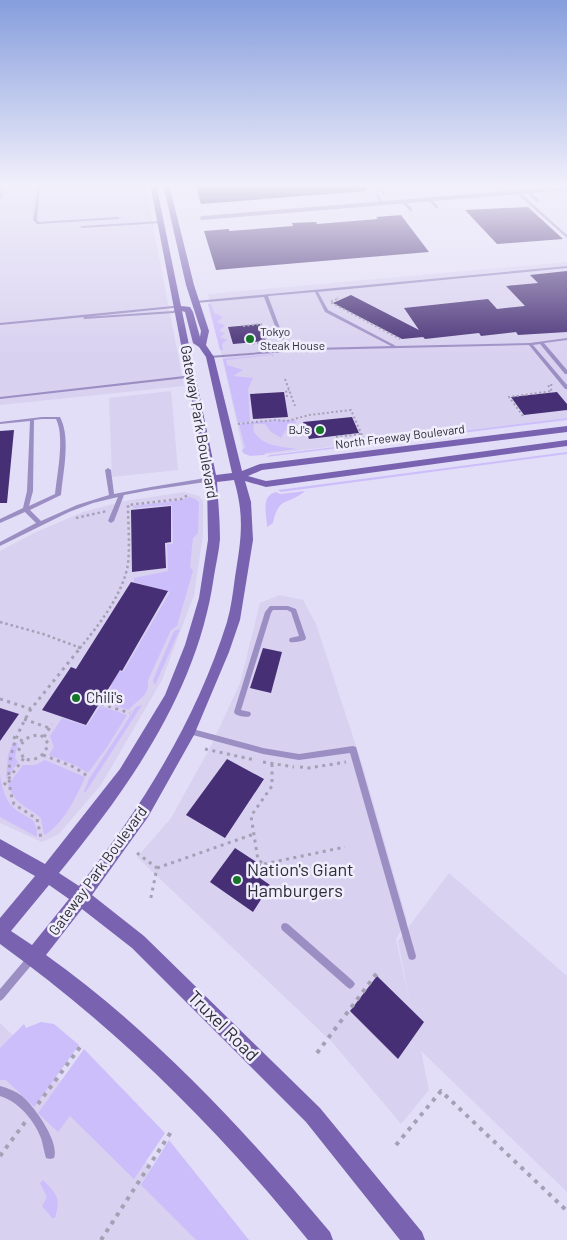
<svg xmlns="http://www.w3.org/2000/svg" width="567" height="1240" font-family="Barlow,sans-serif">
	<rect width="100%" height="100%" fill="#e3def7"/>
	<path fill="#d8d1f0" d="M0,184H145L184,386L0,405Z
		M567,262V418L262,455L243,450L208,294Z
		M171,391L178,470L112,477L109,398Z
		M184,492L199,496L203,501V535L194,595L162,680L101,785L59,834L42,842L0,823V551L34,533L83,512L125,501Z
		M280,595L303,600L316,624L362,764L407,920L396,939L411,1009L398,941L449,873L567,976V1192L421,1051L429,1090L401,1124L332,1042L137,857L171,818L212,744L240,683L260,603Z
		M0,1023L229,1240H0Z"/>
	<path fill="#ccbefa" d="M211,303L214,313L223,317L217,322L225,325L219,331L225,333L220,337L227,340L222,344L223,350H220L208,304Z
		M273,354L274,357L271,355L226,360L227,365L243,370L233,376L253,378L248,389L250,422L238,423L223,359Z
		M567,418V420L266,457L270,455Z
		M274,420H295L296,423L287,428L281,438L270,431L265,424H254L253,430C262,447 280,446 297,449L265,453L264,455L250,456L243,453L242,450L245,448L239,424Z
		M567,452V454L281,492L278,490Z
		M305,491C289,505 278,496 273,523L267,527C267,514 260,496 276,492L280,494Z
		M190,497L197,500L199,503L198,533L193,538L190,567L193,571L177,626L171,630L148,680C150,697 137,699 129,710L103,702L112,686L102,683L104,667L123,672L170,592L134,582V578L168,571L167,544H173L172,505L133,508V506L181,500Z
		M180,629L155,685L153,680L174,631Z
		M142,705L85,793L84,792L89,779L136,707Z
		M100,706L127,715L107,747L88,773L75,765L49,755L54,747L50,736L62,718L87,726Z
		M13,742L18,743L15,757L18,762L6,779L8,755Z
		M45,760L85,777C77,796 63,825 44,835L41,818C25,804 18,808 8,785L23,765H35Z
		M0,773C1,785 5,801 15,809C28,820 37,815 37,837L0,817Z
		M41,1022L54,1024L79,1045L34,1107L6,1080H0V1048L24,1024L26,1028Z
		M84,1049L165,1133L134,1179L70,1116L58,1132L38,1113Z
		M169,1140L249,1240H196L141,1185Z
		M43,1180C57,1195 61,1197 55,1218H52L42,1206L47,1197L40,1183Z"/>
	<path fill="#462f75" d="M195,184H366V191L201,204Z
		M528,207L563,239L497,244L465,210Z
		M401,215L429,252L216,270L204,231L229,229V231L293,226L292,223L316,222L317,224L378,219L376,217Z
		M567,271V332L518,335L516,332L481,336L479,333L425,339L423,337L402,339L333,303L351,295L419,330L404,308L488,299L497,309L525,306L506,286L538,283L530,275Z
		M260,324L266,341L233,344L228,327Z
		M284,392L288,417L253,419L250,394Z
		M557,392L567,404V410L524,415L511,397Z
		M352,417L359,433L309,439L303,422Z
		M14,430L7,503H0V431Z
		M171,506V542L165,543L166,568L132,572L131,510Z
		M131,582L168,591L122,671L120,670L86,725L42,710L71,667L76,669Z
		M263,648L282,652L271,693L250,688Z
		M0,708L19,714L0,741Z
		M227,759L264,779L225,838L186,815Z
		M235,848L267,869L260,878L270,885L253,912L210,882Z
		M377,976L424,1022L398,1059L350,1011Z"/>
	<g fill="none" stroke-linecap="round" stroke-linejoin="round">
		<path stroke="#a5a1b5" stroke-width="1" stroke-dasharray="1 2" stroke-linecap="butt" d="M335,300L339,298L336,296"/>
		<path stroke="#a5a1b5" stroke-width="2" stroke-dasharray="2 2.5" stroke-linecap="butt" d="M337,299L330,302L400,339
			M243,326L261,324L268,342
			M248,344L270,342L271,346
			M285,379L295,406
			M287,397L286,390H289
			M523,416L509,397L552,391L548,385H554
			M238,424L275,420L287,421L309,415L351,410L365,442
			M336,437L361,434"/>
		<path stroke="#a5a1b5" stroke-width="2.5" stroke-dasharray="2.5 3" stroke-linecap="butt" d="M76,518L107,511
			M0,622L43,634L81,648
			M80,648C99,625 123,594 128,564C130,544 128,524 128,505L181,499L188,495"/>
		<path stroke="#a5a1b5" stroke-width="3" stroke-dasharray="3 4.5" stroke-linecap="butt" d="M78,647L81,648
			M0,699L31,709L81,647
			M101,704L130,713
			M31,709C13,739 2,770 14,804L37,819L41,838
			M24,719L49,728
			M41,735L48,743C46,755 36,762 24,759L19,749C23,739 30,735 41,735Z
			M13,737L23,741
			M44,737L52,724
			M205,749L255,760
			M43,755L74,767L89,777
			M263,762L294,767
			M272,764V786L251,816L258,860L278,873
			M300,767L309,768L346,762
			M4,785L24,758
			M137,853L157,868L150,902
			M264,864L345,847
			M157,868L254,834"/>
		<path stroke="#a5a1b5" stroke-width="4" stroke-dasharray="4 5.5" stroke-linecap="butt" d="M317,1053L377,973
			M38,1104L83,1043
			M396,1145L441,1091L567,1211
			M0,1156L26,1121
			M101,1240L171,1132"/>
		<path fill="#9b8ec3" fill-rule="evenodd" d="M2,184H4L2,198L0,199V191Z
			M38,184H40L37,220L39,222L118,217L120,218L118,219L37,224L33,220Z
			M108,184H110L111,186H118V184H120V187L110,188Z
			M374,184H376L385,193V195H383Z
			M526,190H528L539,200V202H537L526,192Z
			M516,191H518L567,235V238L516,193Z
			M375,193H377L383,203H381Z
			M428,198H430L438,206V208H436L428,200Z
			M402,200H404L412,209V211H410L402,202Z
			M162,221L161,223L82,228L80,227L82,226Z
			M567,266V268L318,292L328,310L396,346L530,343L567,338V340L544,343L567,370V374H565L540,344L533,345L567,385V389H565L529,345L313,350L210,358L208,357L209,356L313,348L391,346L325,312L315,292L268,296L284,339L282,340L280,339L264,297L196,303L194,302L196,301Z
			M173,306L181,308L174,313L84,319L83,318L85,317L0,325V323ZM173,308L176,309L173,311L85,317Z
			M193,375H195V377L0,399V397Z
			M42,417H60C71,438 63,472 61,495L30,510L41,521L77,505L109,495L105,470L108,468L111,470L114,494L151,487L212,477L215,479L212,481L151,490L124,495L114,521L111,523L108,521L118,497L93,503L69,512L0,546V542L36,523L25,512L0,523V519L23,508L27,491L30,421L0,424V422ZM42,419H56C65,437 57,474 55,494L29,506L33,491L34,420Z
			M270,606H288L296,609L306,638L305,640C301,641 294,643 290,642L289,640L290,638L299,636L291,612L287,610H273L271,613L241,710L250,712L251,714L250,716C246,718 239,716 235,714L234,712L265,612Z
			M189,728L263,748L299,754L353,746L356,747L416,956L415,959L412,960L409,959L408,956L350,753L299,760L263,754L189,734L186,733L185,731L186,729Z
			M285,923L288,924L353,981L355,984L353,987L350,989L347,987L282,930L281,927L282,924Z
			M31,955L34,956L35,959L34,962L3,999L0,1001V989L28,956Z
			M0,1086C8,1088 15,1091 22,1096C34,1106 60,1142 54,1158L50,1159L46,1158C44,1151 43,1145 41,1138C34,1120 19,1102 0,1096Z"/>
		<path fill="#9b8ec3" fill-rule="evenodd" d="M567,186V190L202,220L199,218L202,216Z"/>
		<path fill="#7963b1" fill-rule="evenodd" d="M150,184H156L181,306L190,307L193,312L200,337L201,331L186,285L163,184H169L194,285L209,331L206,345L214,357L242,471L260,464L567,426V432L262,470L248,476L266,481L567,440V446L266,487L245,481L251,502L253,540L240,620L229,652L194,735L148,817L92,895L144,936L320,1108L422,1232L425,1240H400L306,1122L132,948L82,909L46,955C154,1032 245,1131 330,1232L333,1240H308C216,1127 118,1029 0,944V918L35,876L0,856V839L45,864L120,769L165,695L185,645L199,598L208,540L207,479ZM182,311L185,312L193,343L199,347L206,357L232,473L216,475ZM234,480C245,517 241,540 235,577C233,592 231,608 227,622C197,718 142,808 79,886L59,873C130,786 198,690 214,576C216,564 219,551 220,539C220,520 218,501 217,482ZM49,885L69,899L32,945L11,931Z"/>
	</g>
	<linearGradient id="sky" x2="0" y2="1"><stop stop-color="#869edd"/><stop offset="0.52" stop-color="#f2f0fb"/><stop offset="1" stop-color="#f2f0fb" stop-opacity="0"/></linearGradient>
	<rect width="567" height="357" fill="url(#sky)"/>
	<g fill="#167627" stroke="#f0edfc" stroke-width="2">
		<circle cx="250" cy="339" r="5"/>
		<circle cx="320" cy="430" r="5"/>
		<circle cx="76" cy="698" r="5"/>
		<circle cx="237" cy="880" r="5"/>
	</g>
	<g text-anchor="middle" stroke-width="5" stroke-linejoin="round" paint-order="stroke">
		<g font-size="12" fill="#2f2d36" stroke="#f0edfc" text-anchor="start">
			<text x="260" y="336">Tokyo<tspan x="260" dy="14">Steak House</tspan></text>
			<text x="310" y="434" text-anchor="end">BJ's</text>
		</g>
		<g font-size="12" fill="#2f2d36" stroke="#f0edfc">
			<text transform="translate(400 437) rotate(-7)" y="4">North Freeway Boulevard</text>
		</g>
		<g font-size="15" fill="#2f2d36" stroke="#f0edfc">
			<text transform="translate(199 422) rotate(80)" y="5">Gateway Park Boulevard</text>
			<text transform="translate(98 871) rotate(-54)" y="5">Gateway Park Boulevard</text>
		</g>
		<g font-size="15" fill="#2f2d36" stroke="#f0edfc" text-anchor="start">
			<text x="86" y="703">Chili's</text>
		</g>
		<g font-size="18" fill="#2f2d36" stroke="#f0edfc" text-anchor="start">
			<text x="247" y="876">Nation's Giant<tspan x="247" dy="21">Hamburgers</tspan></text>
		</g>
		<g font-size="18" fill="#2f2d36" stroke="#f0edfc">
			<text transform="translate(223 1026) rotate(45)" y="6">Truxel Road</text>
		</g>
	</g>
</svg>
